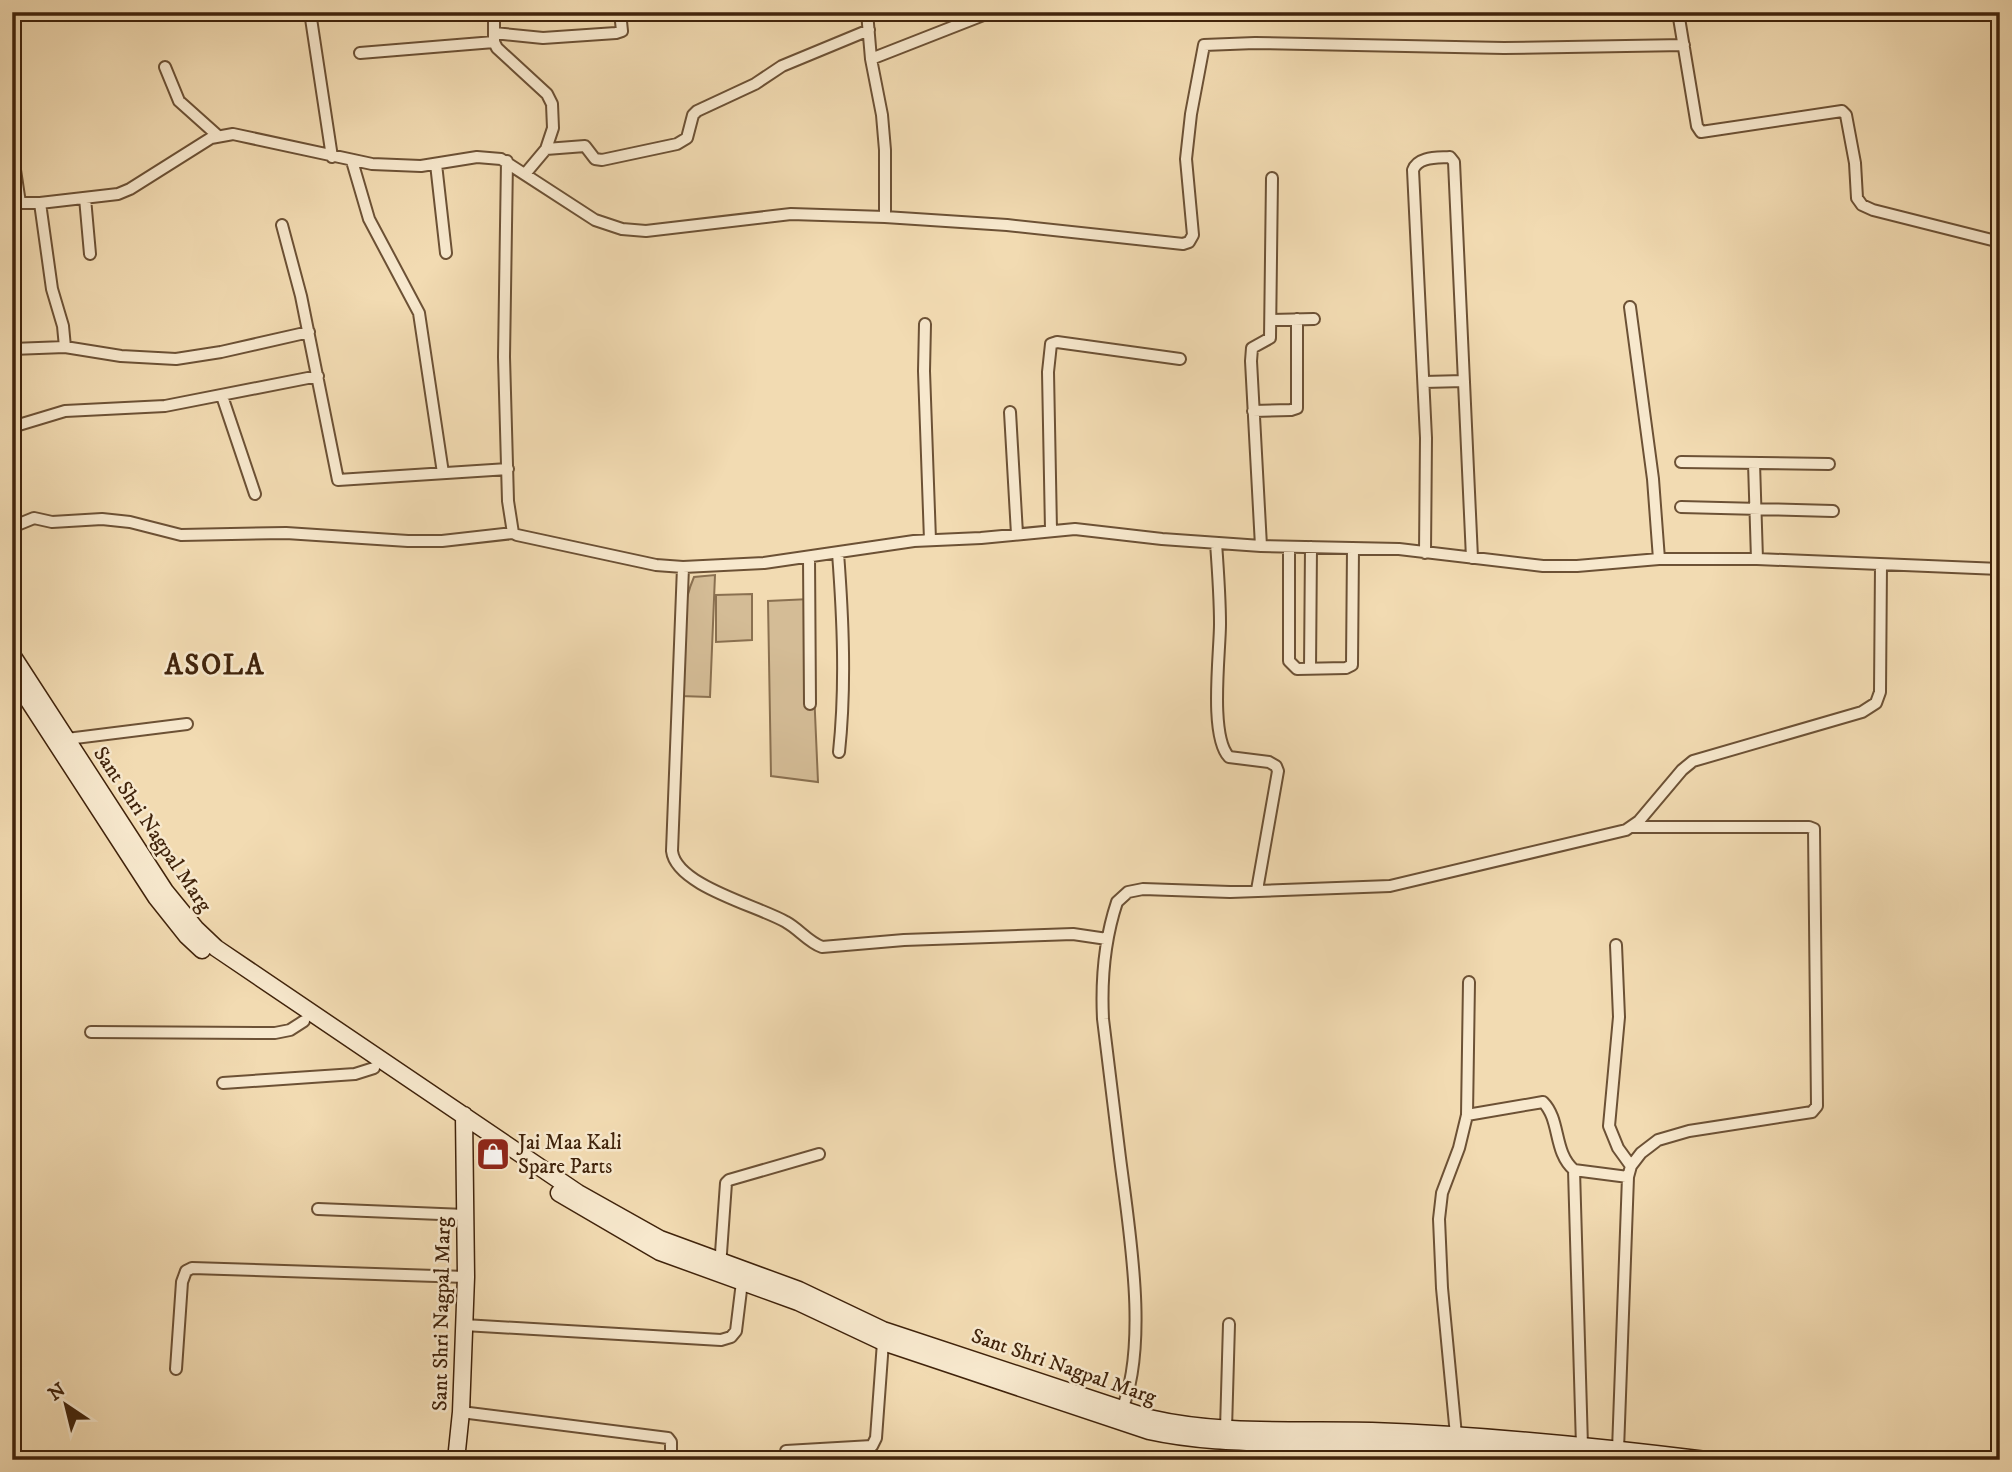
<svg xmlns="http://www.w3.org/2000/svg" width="2012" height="1472" font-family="'IM FELL DW Pica',serif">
	<rect width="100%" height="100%" fill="#f2dbb2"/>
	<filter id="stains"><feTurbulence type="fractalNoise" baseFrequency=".00286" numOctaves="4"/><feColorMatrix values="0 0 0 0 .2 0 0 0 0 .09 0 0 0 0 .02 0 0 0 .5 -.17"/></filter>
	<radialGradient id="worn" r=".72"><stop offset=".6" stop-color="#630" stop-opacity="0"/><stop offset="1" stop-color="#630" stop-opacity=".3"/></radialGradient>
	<path fill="#d4bc96" stroke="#8a7050" stroke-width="2" d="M715,575L710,697L680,696C682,657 678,613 694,577Z
		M752,594V640L716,642V595Z
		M810,599L818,782L771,776L768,601Z"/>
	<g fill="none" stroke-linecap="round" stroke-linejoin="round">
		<g stroke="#6c5135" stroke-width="14">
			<path id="street" d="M310,12L332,157
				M494,12V42L497,48L547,94L552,104L553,128L546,149L525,174
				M867,12L871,59L882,115L885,150V217
				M1678,12L1697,126L1701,132L1842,111L1846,115L1855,163L1857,198L1862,205L1873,210L2000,242
				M494,33L543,38L616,33L622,31L620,12
				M360,53L494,42
				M871,59L991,12
				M165,67L179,101L217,135
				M546,149L585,146L595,159L602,160L677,144L687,138L693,115L697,111L755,84L782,66L869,30
				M12,150L20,203
				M352,161L369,219L419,313L443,473
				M507,161L504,357L508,501L513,533
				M436,164L446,253
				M85,198L90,254
				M12,203H40L118,194L130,189L211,138L233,134L372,164L421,166L477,157L501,159L595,220L622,229L646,231L791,214L885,217L1007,225L1183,244L1189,242L1193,235L1186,159L1191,114L1204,45L1255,43L1504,48L1684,45
				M40,203L52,289L63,326L65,347
				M282,225L301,296L338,480L508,469
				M1630,307L1653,479L1659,559
				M1271,320L1314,319
				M925,324L924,371L930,540
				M12,349L65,347L121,356L176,359L221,352L309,332
				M1424,382L1464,381
				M222,396L255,494
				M1253,411L1291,410L1297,408V319
				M1010,412L1017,534
				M12,427L65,411L165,406L318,376
				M1681,462L1829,464
				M1754,463L1757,559
				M1681,507L1833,511
				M12,527L34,518L52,522L102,519L130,522L181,535L286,533L408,541H442L513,533L517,535L656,565L683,567
				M1051,530L1048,372L1051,344L1057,342L1180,359
				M1216,543C1218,570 1220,597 1220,624C1220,653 1209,736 1229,757L1269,762L1276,766L1278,771L1257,890
				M1261,546L1251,361L1252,348L1270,338L1272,178
				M1289,547V661L1297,669L1346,668L1352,665L1353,548
				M838,553C843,619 846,686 839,752
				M1425,553L1426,438L1413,170C1418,156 1438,158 1450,157L1454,162L1472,558
				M809,557L810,704
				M1310,669L1311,547
				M67,739L187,724
				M1107,939L1073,934L904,940L822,947C808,942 799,929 786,922C759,906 676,886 672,851L683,567L764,563L914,541L981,538L1075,529L1162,539L1261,546L1399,549L1543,566H1577L1659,559H1757L2000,569
				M1616,945L1619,1017L1609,1126L1618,1148L1631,1166
				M91,1032L275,1033L290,1030L304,1021
				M223,1083L355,1074L374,1068
				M1467,1115L1543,1102C1561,1120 1553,1152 1574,1170L1628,1177
				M1574,1170L1582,1446
				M318,1209L465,1215
				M720,1267L726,1183L729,1180L819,1154
				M464,1325L721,1340L731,1337L736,1331L742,1282
				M176,1369L182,1282L186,1271L192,1268L466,1277
				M461,1412L668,1438L671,1442V1460
				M1120,1414C1150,1349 1129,1229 1120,1158C1114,1112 1109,1065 1103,1019C1101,978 1104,941 1117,902L1128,892L1143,889L1230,892L1390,886L1626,830L1639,821L1682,770L1693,761L1862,712L1876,703L1880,692L1881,565
				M1226,1429L1229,1324
				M1456,1435L1442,1288L1439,1219L1442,1193L1459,1148L1467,1115L1469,982
				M1618,1450L1628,1177L1631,1166L1641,1153L1658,1140L1689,1131L1812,1112L1817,1106L1814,829L1809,827H1632
				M786,1451L872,1446L876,1438L883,1342"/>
		</g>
		<g stroke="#40230b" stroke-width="19">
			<path id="secondary" d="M12,655L165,891L196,929L216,948L578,1193L660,1239L799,1290L883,1330L1149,1418C1222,1435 1298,1429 1372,1431C1484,1435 1595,1446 1706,1460
				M12,675L156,897L187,936L202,950
				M559,1193L660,1252L798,1302L883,1342L1149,1431C1203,1443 1258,1442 1314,1444C1407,1447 1499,1448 1592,1460
				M456,1460L461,1412L466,1277L464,1115"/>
		</g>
		<use href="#street" stroke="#f7e8cd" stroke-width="10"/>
		<use href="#secondary" stroke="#f7e8cd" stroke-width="16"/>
	</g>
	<defs>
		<g id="shop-square" transform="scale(1.75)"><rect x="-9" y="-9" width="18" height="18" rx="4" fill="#8f2418" stroke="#f7e8cd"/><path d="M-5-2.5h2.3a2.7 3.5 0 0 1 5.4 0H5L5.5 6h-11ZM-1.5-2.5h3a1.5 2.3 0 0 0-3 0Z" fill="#fff"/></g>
	</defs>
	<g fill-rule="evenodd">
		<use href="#shop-square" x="493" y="1154"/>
	</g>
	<g text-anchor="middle" stroke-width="5" stroke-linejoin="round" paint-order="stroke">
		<g font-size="21" fill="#40230b" stroke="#f7e8cd">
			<text transform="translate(153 829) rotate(56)" y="7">Sant Shri Nagpal Marg</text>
			<text transform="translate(441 1314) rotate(-89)" y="7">Sant Shri Nagpal Marg</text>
			<text transform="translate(1064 1366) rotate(19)" y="7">Sant Shri Nagpal Marg</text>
		</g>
		<g font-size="21" fill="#40230b" stroke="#f7e8cd" text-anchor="start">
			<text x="518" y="1149">Jai Maa Kali<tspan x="518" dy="24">Spare Parts</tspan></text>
		</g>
		<g font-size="28" font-weight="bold" letter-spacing="2" fill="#40230b" stroke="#f7e8cd">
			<text x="215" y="674">ASOLA</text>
		</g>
	</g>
	<rect width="2012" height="1472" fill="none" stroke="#f2dbb2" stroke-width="42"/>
	<rect x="14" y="14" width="1984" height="1444" fill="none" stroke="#40230b" stroke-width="3.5"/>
	<rect x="21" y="21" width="1970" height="1430" fill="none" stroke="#40230b" stroke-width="2"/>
	<g transform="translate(66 1405) rotate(325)" stroke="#f7e8cd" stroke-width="5" paint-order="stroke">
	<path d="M0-5L12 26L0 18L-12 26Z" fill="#40230b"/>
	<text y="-10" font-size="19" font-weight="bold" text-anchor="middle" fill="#40230b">N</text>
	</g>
	<rect width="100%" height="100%" filter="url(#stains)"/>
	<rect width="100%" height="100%" fill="url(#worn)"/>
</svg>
